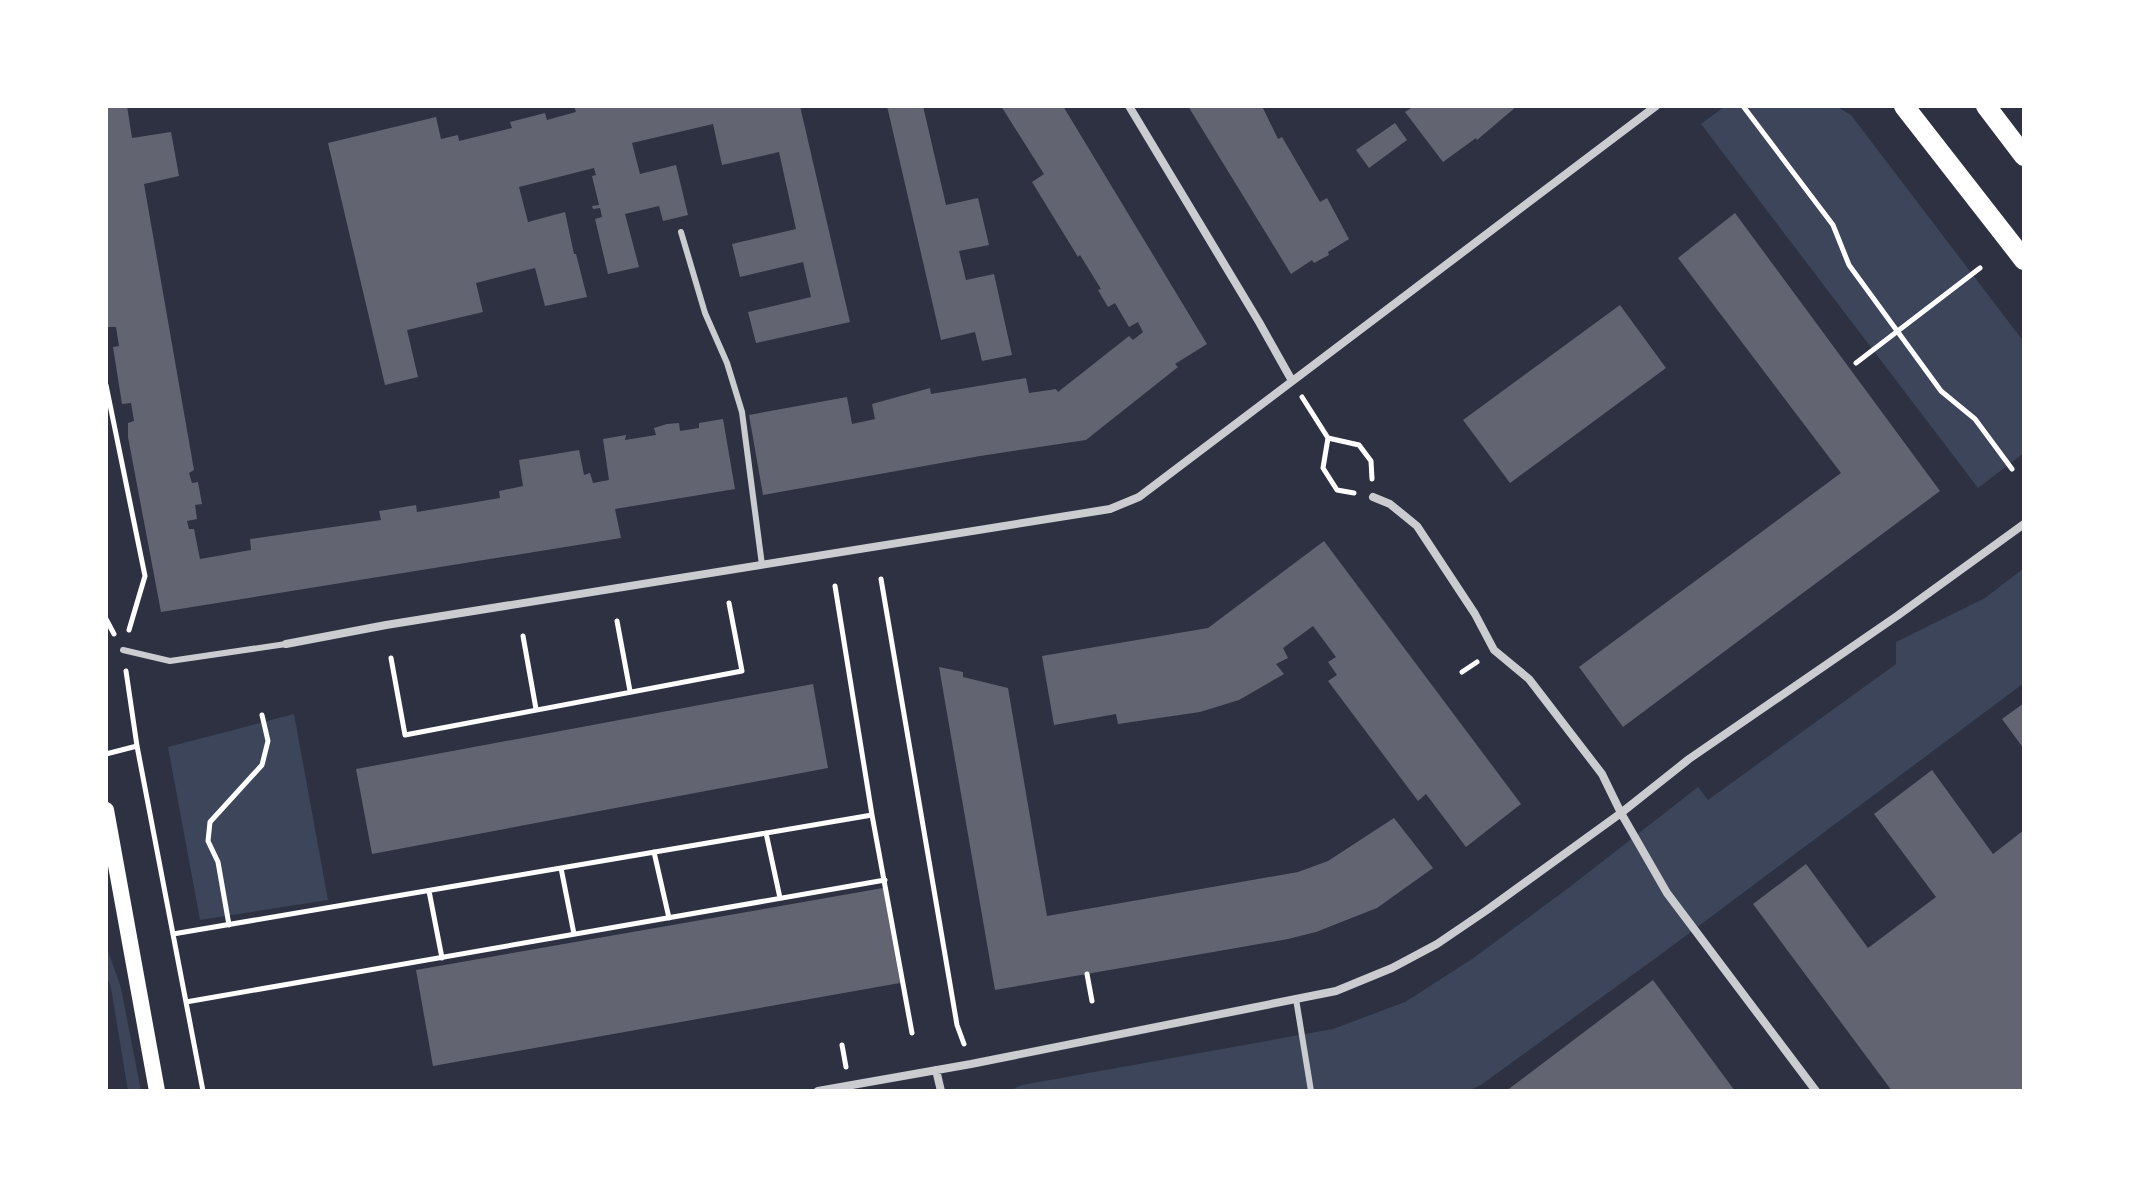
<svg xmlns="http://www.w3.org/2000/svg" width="2130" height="1197" font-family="Cabin,sans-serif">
	<rect width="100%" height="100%" fill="#2d3142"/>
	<path fill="#3c4559" d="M1725,106H1836L1851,115L2024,342V453L1978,488L1701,124Z
		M2024,568V683L1664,952L1481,1085L1468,1091H1008L1022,1085L1333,1029L1405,1002L1472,959L1571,886L1698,787L1708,800L1896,664V642L1985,598Z
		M294,714L328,900L200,920L168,747Z
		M106,945L121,988L141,1091H128L111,988L106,973Z"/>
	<path fill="#626471" d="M106,106H127L132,138L171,132L179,176L144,184L194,470L189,473L192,483L198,482L202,504L195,505L197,519L187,521L189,529H194L200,559L251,550L250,539L381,520L379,511L416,505L417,512L500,498L499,491L523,486L519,460L579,450L584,475L590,473L593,483L609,480L603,439L626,435L625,440L656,435L654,428L667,424L679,423L680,431L699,428V423L723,419L735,489L615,509L621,538L161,612L128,437V423L134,421L131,403L122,404L113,347L119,346L116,327H108L106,313Z
		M574,106H800L850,322L756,343L748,312L811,297L803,262L740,277L732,244L796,229L779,152L722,165L713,124L632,143L640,174L676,165L688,215L663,221L659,206L625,214L639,267L608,274L595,219L602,217L600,208L593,209L592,206L599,205L592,176L596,175L594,168L519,187L528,222L565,212L574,254H576L587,297L545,306L535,268L476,283L483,312L407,330L418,377L385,385L328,143L436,117L441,139L458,135L459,141L512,128L510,122L545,113L547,120L576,112Z
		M887,106H923L946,205L978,198L989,245L959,251L966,280L994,274L1012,355L982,361L975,332L941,340Z
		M1001,106H1063L1207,344L1175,364L1178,367L1086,440L980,456L763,495L749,415L847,397L852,424L875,419L872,404L930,388L931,394L1026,378L1029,393L1056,389L1058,392L1129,336L1133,340L1143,332L1138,322L1129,327L1115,303L1108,307L1098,290L1101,289L1080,255L1078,257L1032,182L1044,174Z
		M1188,106H1262L1278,139L1282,137L1320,202L1327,198L1349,239L1328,252L1329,255L1314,263L1312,260L1291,274Z
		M1414,106H1517L1477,140L1476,138L1443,162L1405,112Z
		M1395,123L1407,140L1369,168L1356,150Z
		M1735,213L1940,491L1623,727L1579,667L1841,473L1678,258Z
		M1620,305L1666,368L1510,483L1463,420Z
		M1324,541L1521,804L1466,847L1426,794L1418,801L1328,681L1337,675L1328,662L1336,657L1313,626L1283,648L1288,658L1276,664L1284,674L1239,700L1200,712L1118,724L1116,714L1054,725L1042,656L1208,628Z
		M939,667L963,672V677L1008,688L1047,916L1298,872L1328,861L1394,818L1433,868L1377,908L1316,932L1288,939L995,990Z
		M813,684L828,768L372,854L356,769Z
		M2024,703V749L2002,719Z
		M1932,770L1993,854L2024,830V1091H1892L1753,904L1806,864L1868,948L1936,897L1874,814Z
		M883,888L900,983L433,1066L416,970Z
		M1653,980L1735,1091H1506Z"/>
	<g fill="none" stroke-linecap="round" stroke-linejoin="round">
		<path stroke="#fff" stroke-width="5" d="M1743,106L1833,225L1849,265L1941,391L1975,419L2012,469
			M1856,363L1980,268
			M106,385L145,576L129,630
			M1302,397L1328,438L1359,445L1371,461L1372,479
			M1328,438L1323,468L1337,490L1354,493
			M881,579L957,1025L964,1044
			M835,586L872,815L912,1033
			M106,619L114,634
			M617,621L630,691
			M523,636L536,709
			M391,658L405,735L742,671L729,603
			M126,671L137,746L203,1091
			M1462,672L1477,662
			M106,754L137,746
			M766,833L780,898
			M654,852L669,918
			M561,868L574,934
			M429,891L442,958
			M229,925L218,862L208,841L210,822L262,765L268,741L262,715
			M173,934L872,815
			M1087,974L1092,1001
			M186,1002L885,880
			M842,1045L846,1067"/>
		<path stroke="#caccd0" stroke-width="6" d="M681,232L705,313L727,363L742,412L762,565
			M123,650L170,661L286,644
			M1296,999L1311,1091"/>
		<path stroke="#caccd0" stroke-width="8" d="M1129,106L1259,322L1291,379
			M1373,497L1390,504L1417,526L1475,614L1494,650L1529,679L1602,774L1621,813L1667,893L1816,1091
			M286,644L386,625L1110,509L1139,497L1656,106
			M936,1070L941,1091
			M818,1091L971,1064L1336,991L1392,968L1437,944L1487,910L1621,813L1689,759L1897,616L2024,524"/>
		<path stroke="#fff" stroke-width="16" d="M106,810L157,1091"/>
		<path stroke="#fff" stroke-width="20" d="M1904,106L2024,260
			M1986,106L2024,156"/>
	</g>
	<rect width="2130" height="1197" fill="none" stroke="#ffffff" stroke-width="216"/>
</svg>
